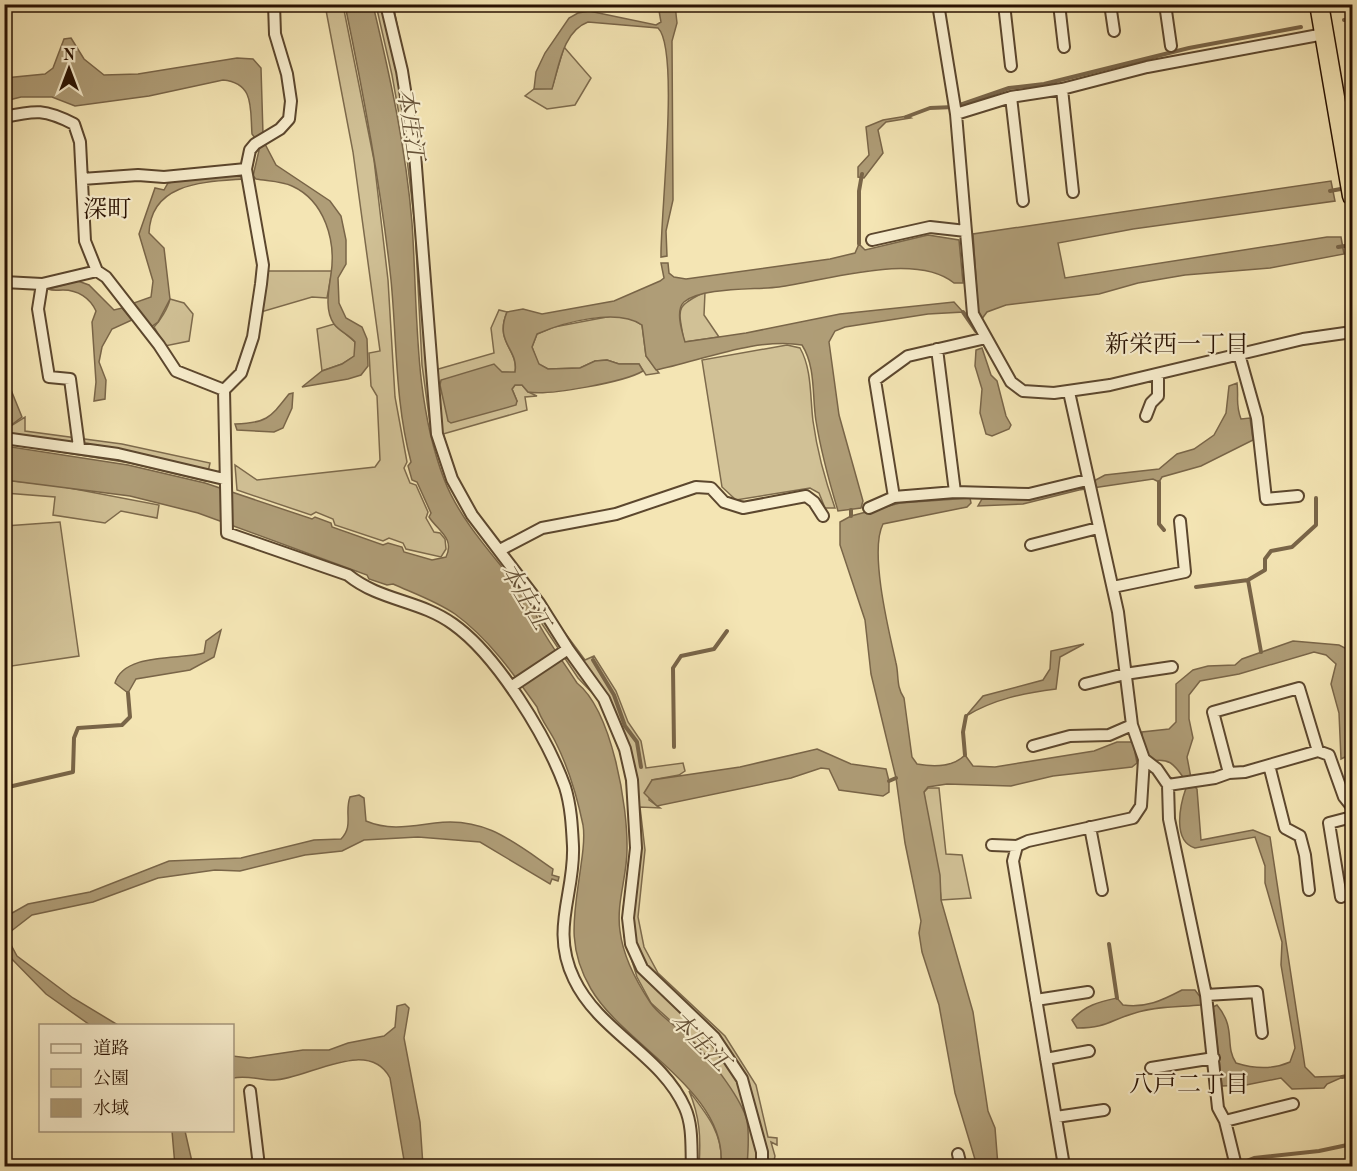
<svg xmlns="http://www.w3.org/2000/svg" width="1357" height="1171" font-family="'Old Standard TT','Noto Serif JP',serif">
	<rect width="100%" height="100%" fill="#f4e5b4"/>
	<filter id="stains"><feTurbulence type="fractalNoise" baseFrequency=".00333" numOctaves="4"/><feColorMatrix values="0 0 0 0 .2 0 0 0 0 .09 0 0 0 0 .02 0 0 0 .5 -.17"/></filter>
	<radialGradient id="worn" r=".72"><stop offset=".6" stop-color="#630" stop-opacity="0"/><stop offset="1" stop-color="#630" stop-opacity=".3"/></radialGradient>
	<path fill="#d1c196" stroke="#7d6a4c" stroke-width="1.5" d="M325,5H343L374,160L388,280L395,397L407,462L404,468L410,483L416,485L428,512L426,518L434,532L440,533L445,539L446,549L441,557L406,549L403,543L389,538L383,541L335,525L333,519L316,512L311,515L237,490L235,465L257,480L375,467L380,460L377,396L371,386L369,353L380,351L353,152Z
		M376,5H393L410,87L421,160L435,370L494,353L491,328L499,310L507,312C494,343 519,349 515,373L502,372L440,385L444,400L517,401L512,389L515,385H522L528,392L537,396L525,397L527,410L443,434L457,478L477,514L585,660L594,656L616,691L628,722L641,741L646,768L683,763L685,771L679,775L652,780L649,800L660,808L640,807L645,850L638,917L644,947L658,973L725,1036L756,1085L768,1137L777,1138V1145L771,1142L775,1156L773,1166H747L746,1117L725,1082L693,1041L651,1003L637,977L624,936L623,910L631,850L630,813L624,763L600,701L578,678L542,624L536,606L469,519L447,480L432,438L422,365L415,226L407,159L392,75Z
		M564,47L591,78L575,105L547,109L525,96L534,89L552,88Z
		M266,271H332L327,298L312,297L261,312Z
		M705,292L704,315L719,337L684,342C679,309 673,307 705,292Z
		M170,299L184,303L193,314L189,341L165,346L154,327C160,321 168,308 170,299Z
		M612,316L631,318L642,325L646,356L659,373L646,375L639,364H619L607,360L595,361L580,368L548,369L538,364L532,347L537,334L554,327Z
		M334,324L355,342V356L342,364L322,371L317,329Z
		M787,345L800,348C812,369 810,397 813,421C817,450 825,480 835,508H825L819,493L810,488L736,500L722,487L702,360Z
		M25,417V431L122,444L210,463L206,481L130,463L5,443L4,423L11,426Z
		M5,480L59,486L159,505L157,518L121,511L105,523L53,515L55,497L5,493Z
		M60,522L79,656L5,667V526Z
		M928,788H939L946,854L962,855L971,898L941,900C939,863 927,829 924,792Z
		M689,1091C707,1114 724,1135 721,1166H699C701,1138 700,1117 689,1091Z"/>
	<path fill="#af9d77" stroke="#796548" stroke-width="1.5" d="M345,5H373C390,76 406,149 412,223C418,308 413,398 444,479C462,526 503,565 532,605C536,611 537,619 540,626C551,646 565,664 577,683C612,711 628,806 627,850C627,877 616,903 620,931C623,956 636,981 650,1002C659,1016 678,1027 690,1039C708,1055 738,1094 746,1117C750,1129 748,1153 747,1166H721C728,1091 624,1046 591,989C565,945 575,912 581,865C583,852 585,837 583,825C577,796 569,769 556,743C550,730 541,721 537,707C513,673 488,638 455,614C436,601 413,593 393,584L387,585L369,579L367,575L198,513L130,496L5,480V446L128,465L205,483L312,519L315,517L331,523L332,527L383,545L388,543L402,547L404,552L432,560L446,557C455,538 438,531 429,517L431,513L417,482L412,480L408,466L411,462C395,402 397,342 391,280C381,187 364,96 345,5Z
		M658,5H675L677,23L672,41L673,200L666,231L667,256L661,257C660,219 680,49 658,28L588,22C563,31 559,66 552,89H534L536,72L545,53L569,18L578,13L589,11L656,25L661,22Z
		M71,38L84,59L104,75L138,74L237,58L253,59L261,68L263,134L255,138L252,134C250,109 255,83 223,80L149,96L75,106L52,97H21L5,101V78L45,74L53,68L64,39Z
		M907,116L911,118L886,122L878,130L883,153L864,178L858,177V167L869,155L866,127L883,120Z
		M265,144L276,165L330,201L341,216L346,240V264L338,278L339,303L346,318L362,327L367,339L368,366L361,375L348,379L302,387L322,371L342,364L354,356L355,342C349,335 339,331 334,324C324,310 329,289 331,274C336,241 325,201 292,186C282,181 267,181 256,179L253,176L260,146Z
		M241,172L244,179C205,182 151,182 149,233L164,248L170,299L158,322L151,327L131,304L151,297L153,281L139,234L155,188L164,190L168,183L194,177Z
		M1331,181L1335,201L1133,229L1058,243L1065,278L1327,237H1341L1344,254L1270,268L1185,275L1138,283L1099,294L1006,305L987,312L981,320L978,309L973,234Z
		M928,235L959,240L963,283H954C915,251 826,281 779,287C755,290 702,287 684,302C675,310 682,332 685,342L746,333L840,314L954,302L963,312L928,314L845,327L835,331L829,342L839,415L863,501L861,508L838,511C829,481 821,452 816,421C812,396 816,367 802,345C758,337 700,361 656,370L646,356L642,325C617,308 564,322 537,334L532,347L539,364L548,369L580,368L595,361L607,360L619,364H639L643,371C625,382 548,396 528,392L522,385H515L512,389L517,401L516,405L451,423L448,421L440,385L441,380L494,364L502,372H515C519,349 494,343 507,312L523,309L542,314L614,301L660,281L664,278L661,263H668L669,273L674,277L686,279L830,259L855,253L859,244L865,250Z
		M78,281L89,285L114,310L122,308L132,320L112,329L102,347L99,362L106,380L105,399L94,401L96,382L92,322L96,311C90,298 78,290 63,290C57,290 53,291 48,289Z
		M982,348L991,375L997,381L1006,416L1011,425L1009,429L992,436L986,434L980,413L982,389L975,366L976,350Z
		M4,352L9,385L22,417L10,426L5,423Z
		M1237,383C1239,399 1235,403 1241,419L1250,418L1253,440L1201,466L1162,477L1159,482L1153,479L1079,490L1023,504L978,506L982,499H1023L1092,482L1105,475L1159,469L1177,454L1194,449L1214,435L1226,413L1229,386Z
		M293,393L292,408L283,428L274,432L237,430L235,424C267,423 270,418 289,394Z
		M970,498L971,503L967,507L883,524C869,551 889,632 896,663C899,675 896,687 904,698L912,757L917,764C933,767 953,767 965,755L973,766L995,767L1094,751L1117,742H1133L1137,763L1132,767L1053,776L1011,786L947,784L928,787L924,792L940,875L941,900L973,1012L988,1111L995,1128L998,1166H977L955,1093L939,1005L922,952L919,933L921,921L905,843L896,778L871,674L865,620L840,545V522L851,516L900,503Z
		M221,630L214,657L190,670L136,679L128,693L115,683C124,652 181,660 204,653L206,641Z
		M1293,641L1339,645L1347,649C1353,663 1357,688 1347,700V756L1341,759L1339,713L1331,684L1336,664L1326,655L1314,652L1239,674L1200,681L1189,695V719L1193,738L1187,757L1191,778L1183,777C1174,764 1169,758 1152,761L1142,746V732L1169,729L1176,722V684L1193,670L1208,666L1235,665L1242,659Z
		M1084,644L1060,657L1056,689C1024,693 994,699 966,716L983,696L1043,680L1050,669L1051,651Z
		M817,749L851,764L886,769L889,781V792L883,796L839,790L829,769L821,768L791,778L657,806L644,793L652,780L740,767Z
		M1195,787L1197,789L1201,840L1253,830L1270,837L1305,1067L1315,1077L1345,1076L1327,1084L1324,1088L1292,1089L1281,1078L1246,1085L1222,1086L1213,1007L1217,1005C1237,1029 1224,1045 1236,1063C1255,1069 1272,1070 1290,1062L1295,1048L1281,965L1282,942L1265,883V866L1255,837L1195,848C1172,841 1180,805 1186,788Z
		M359,795L364,798L366,821C389,831 411,826 435,823C485,816 515,843 553,869L552,875L559,877L558,881L552,879L550,884L480,842L418,837L364,840L342,851L305,855L240,871L215,870L158,878L93,902L32,915L10,932V943L17,956L73,998L118,1025H90L46,994L5,952V917L28,904L90,892L169,861L241,858L314,840L341,839C354,826 344,813 350,797Z
		M1182,990H1195L1201,998V1005C1180,1007 1156,1006 1135,1013C1110,1020 1107,1028 1077,1028L1072,1020C1085,1005 1099,1002 1117,998L1123,1005C1146,1008 1161,1001 1182,990Z
		M405,1004L409,1008L404,1038L420,1122L423,1166H405L390,1078C368,1036 306,1080 274,1080C259,1080 248,1075 233,1078V1056L249,1058L303,1050H329L348,1043L384,1036L395,1027L397,1006Z
		M172,1131H185L193,1166H175Z"/>
	<g fill="none" stroke-linecap="round" stroke-linejoin="round">
		<path stroke="#796548" stroke-width="4" d="M1344,20L1352,19
			M906,117L930,108L954,107L1009,88L1044,84L1189,48L1301,27
			M1330,191L1346,188
			M859,244V191L862,174
			M1338,247L1352,245
			M963,312L976,331
			M1159,482V524L1164,530
			M851,510V516
			M1196,587L1248,580
			M1261,652L1248,580L1265,570V559L1271,551L1292,547L1316,525V498
			M593,660L614,695L625,726L637,742L641,767
			M674,747L673,668L681,656L714,649L727,631
			M965,755L963,732L966,716
			M889,781L896,778
			M4,788L73,772L74,738L78,728L122,725L130,717L128,693
			M1109,944L1117,998
			M1342,1077L1352,1075
			M1236,1165L1254,1158L1319,1151L1352,1144"/>
		<g stroke="#5c472e" stroke-width="14">
			<path id="minor" d="M386,4L402,71L415,154L437,434L452,479L472,515L539,603L568,649L604,699L625,749L632,780L636,848L628,918L631,944L642,968L714,1037L742,1079L762,1152V1166
				M938,4L956,114L973,314L1011,382L1023,391L1054,393L1110,385L1303,339L1352,332
				M1004,4L1011,66
				M1059,4L1064,47
				M1110,4L1114,31
				M1165,4L1171,46
				M1062,89L1073,192
				M1011,97L1023,201
				M956,114L1011,97L1062,89L1147,67L1324,34
				M4,117C36,110 45,109 74,124L80,142L85,241L97,271
				M82,179L138,175L164,177L246,169
				M872,240L930,227L966,231
				M4,282L42,284L97,271L106,277L159,345L176,371L224,390
				M42,284L38,309L49,377L70,379L79,447
				M937,349L955,492
				M1239,354L1257,418L1266,499L1298,496
				M224,390L227,533L348,575C380,601 420,600 453,624C497,655 547,737 565,787C571,806 572,827 573,846C575,894 550,929 574,979C599,1032 662,1055 685,1108C693,1126 691,1148 692,1166
				M224,390L241,373L253,337L261,284L263,265L246,169L250,150L255,144L280,129L289,119L291,101L287,74L275,34L274,4
				M1069,392L1118,612L1132,725L1144,759L1157,769L1168,785L1169,819L1206,995L1218,1108L1225,1121L1236,1166
				M1146,416L1151,403L1158,396V374
				M4,438L118,454L224,479
				M894,497L875,380L908,356L986,338
				M869,508L894,497L955,492L1029,494L1087,480
				M1031,545L1098,528
				M500,550L542,528L616,514L696,487L711,488L724,502L743,508L806,496L814,502L823,516
				M1113,587L1185,572L1180,521
				M1085,684L1125,674L1172,667
				M511,687L568,649
				M1033,746L1070,736L1109,735L1132,725
				M1269,765L1285,828L1300,836L1305,855L1309,890
				M1229,773L1213,712L1299,688L1318,751
				M1168,785L1215,778L1229,773L1245,772L1318,751L1329,755L1344,797L1352,807
				M1090,827L1102,890
				M992,845L1017,846
				M1341,897L1329,823L1352,817V814
				M1206,995L1257,992L1262,1033
				M1036,1000L1088,992
				M1046,1059L1089,1051
				M1151,1068L1214,1058
				M250,1091L259,1166
				M1056,1117L1104,1110
				M1225,1121L1293,1104
				M958,1154L961,1166
				M1064,1166L1013,861L1017,846L1028,841L1133,818L1141,806L1144,759"/>
		</g>
		<g stroke="#291202" stroke-width="21">
			<path id="trunk" d="M1319,4L1352,196"/>
		</g>
		<use href="#minor" stroke="#f8eece" stroke-width="10"/>
		<use href="#trunk" stroke="#f4e5b4" stroke-width="18"/>
	</g>
	<g text-anchor="middle" stroke-width="4.5" stroke-linejoin="round" paint-order="stroke">
		<g font-size="24" font-style="italic" fill="#655137" stroke="#f8eece">
			<text transform="translate(411 124) rotate(82)" y="8">本庄江</text>
			<text transform="translate(525 596) rotate(59)" y="8">本庄江</text>
			<text transform="translate(700 1041) rotate(45)" y="8">本庄江</text>
		</g>
		<g font-size="24" fill="#291202" stroke="#f8eece">
			<text x="107" y="217">深町</text>
			<text x="1177" y="352">新栄西一丁目</text>
			<text x="1189" y="1092">八戸二丁目</text>
		</g>
	</g>
	<rect width="1357" height="1171" fill="none" stroke="#f4e5b4" stroke-width="24"/>
	<rect x="6" y="6" width="1345" height="1159" fill="none" stroke="#291202" stroke-width="3"/>
	<rect x="12" y="12" width="1333" height="1147" fill="none" stroke="#291202" stroke-width="1.5"/>
	<rect x="39" y="1024" width="195" height="108" fill="#f8eece" stroke="#a5967c" stroke-width="1.5"/>
	<rect x="51" y="1044" width="30" height="9" fill="#f8eece" stroke="#a5967c" stroke-width="1.5"/>
	<text x="93" y="1054" font-size="18" fill="#291202">道路</text>
	<rect x="51" y="1069" width="30" height="18" fill="#d1c196" stroke="#a5967c" stroke-width="1.5"/>
	<text x="93" y="1084" font-size="18" fill="#291202">公園</text>
	<rect x="51" y="1099" width="30" height="18" fill="#af9d77" stroke="#a5967c" stroke-width="1.5"/>
	<text x="93" y="1114" font-size="18" fill="#291202">水域</text>
	<g transform="translate(69 69)" stroke="#f8eece" stroke-width="4.5" paint-order="stroke">
	<path d="M0-4.5L10 22L0 15L-10 22Z" fill="#291202"/>
	<text y="-9" font-size="16" font-weight="bold" text-anchor="middle" fill="#291202">N</text>
	</g>
	<rect width="100%" height="100%" filter="url(#stains)"/>
	<rect width="100%" height="100%" fill="url(#worn)"/>
</svg>
